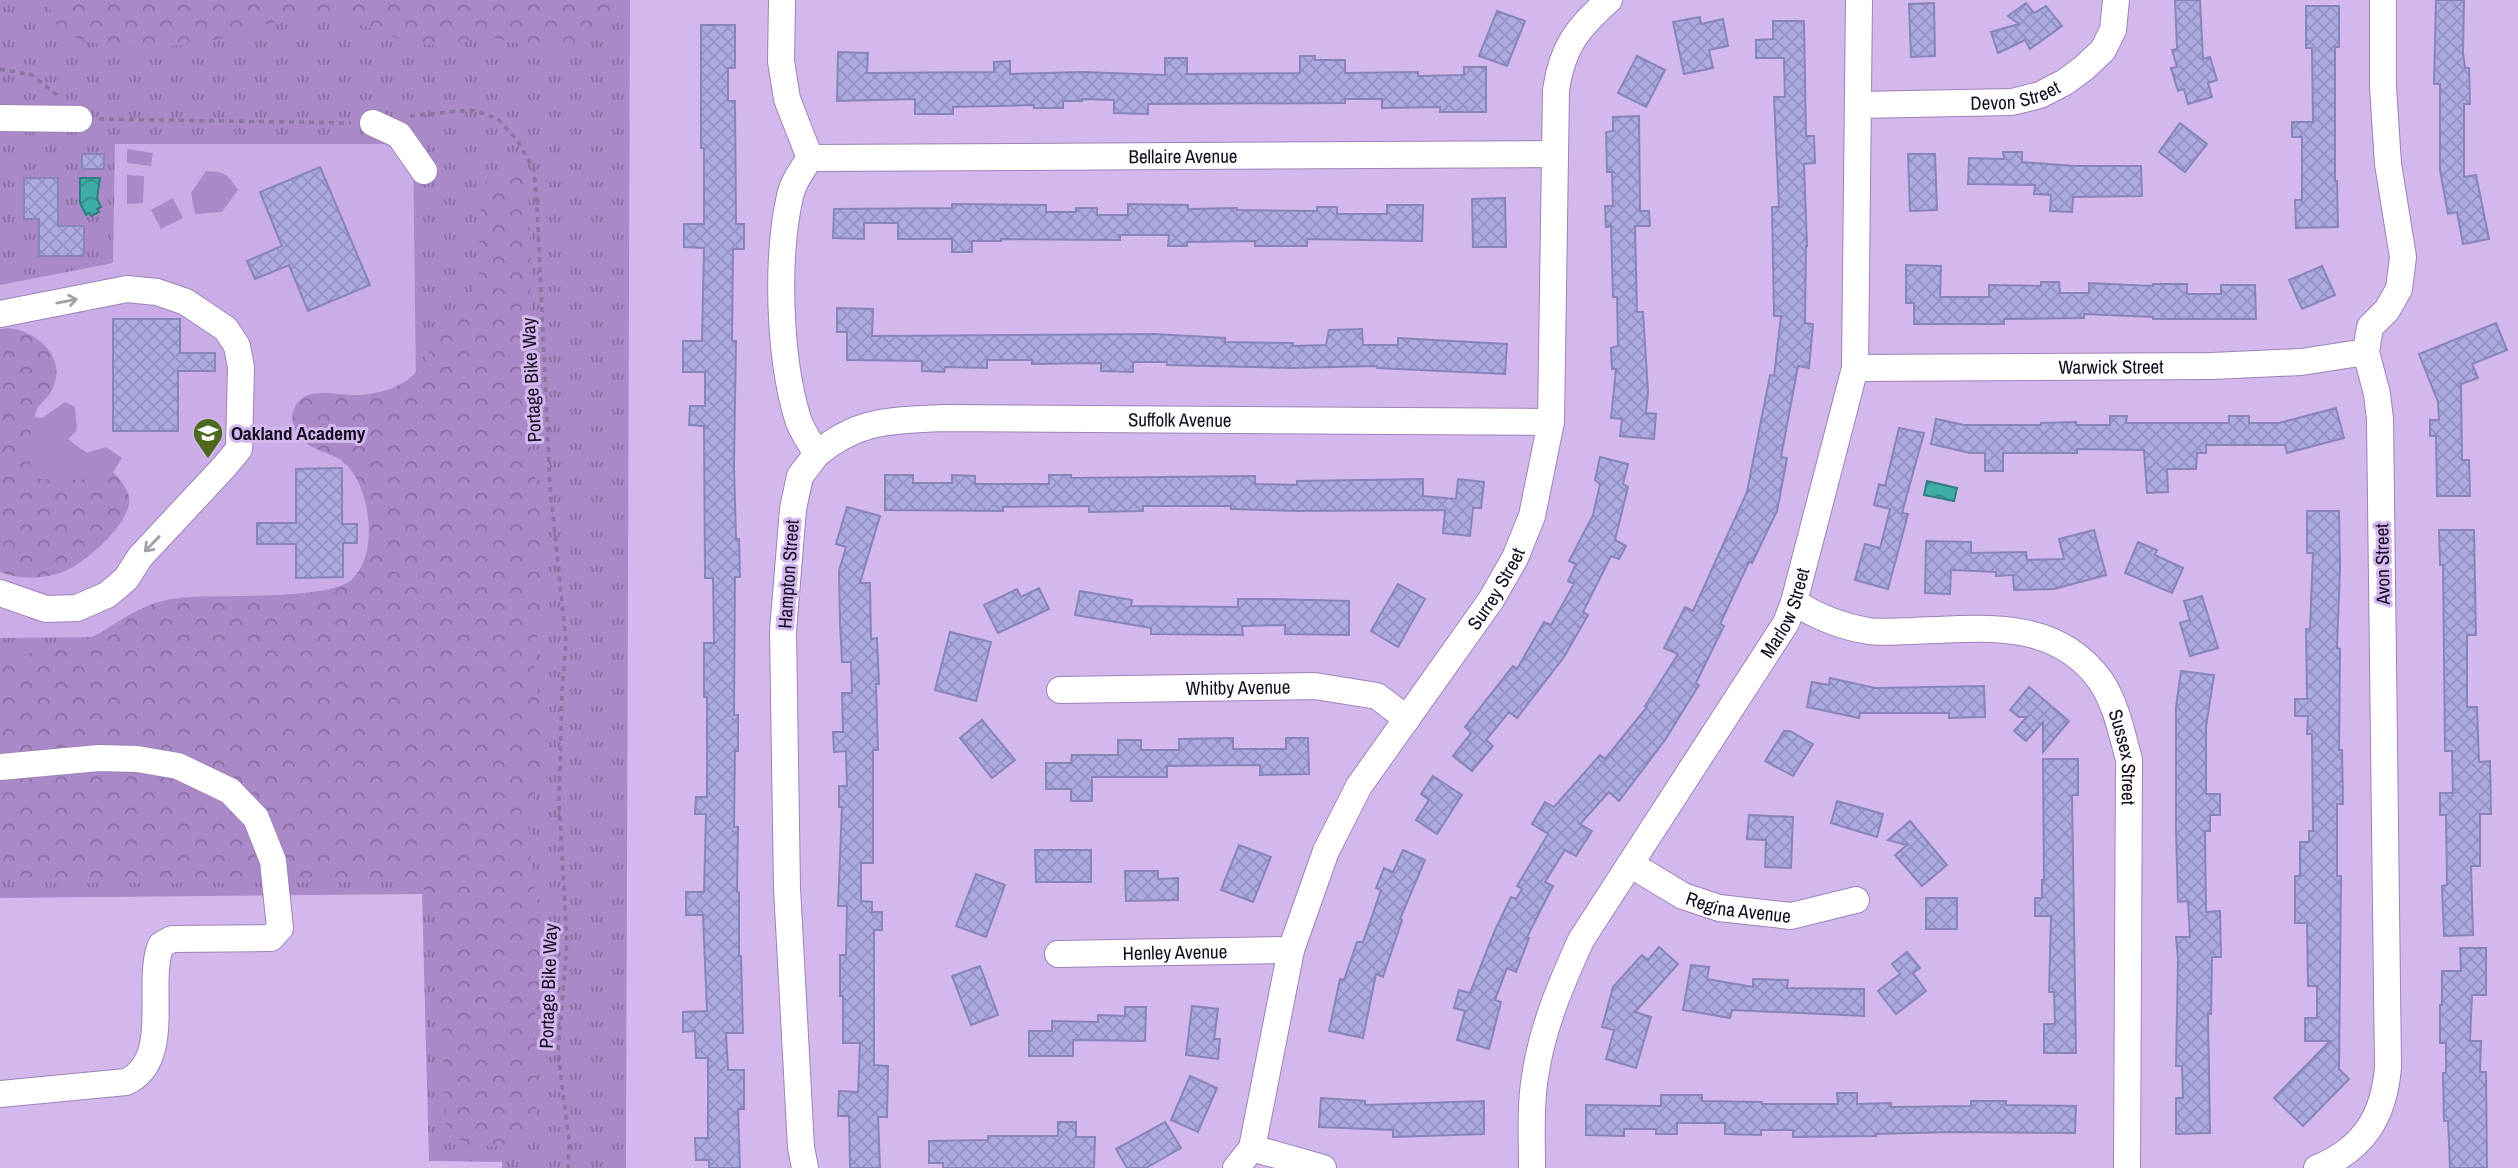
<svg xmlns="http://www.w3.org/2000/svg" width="2518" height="1168" font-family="'Archivo Narrow',sans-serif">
	<defs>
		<pattern id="grass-tufts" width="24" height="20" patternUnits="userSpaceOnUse" patternTransform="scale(1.75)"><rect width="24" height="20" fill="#a989c8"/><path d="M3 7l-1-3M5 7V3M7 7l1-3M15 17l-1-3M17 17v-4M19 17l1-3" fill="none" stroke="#896ea2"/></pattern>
		<pattern id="forest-crowns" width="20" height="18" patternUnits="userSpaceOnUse" patternTransform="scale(1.75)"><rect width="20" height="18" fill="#a989c8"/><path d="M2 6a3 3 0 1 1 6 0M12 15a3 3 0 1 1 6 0" fill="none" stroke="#896ea2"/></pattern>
		<pattern id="water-waves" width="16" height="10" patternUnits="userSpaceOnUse" patternTransform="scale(1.75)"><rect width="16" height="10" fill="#3eada5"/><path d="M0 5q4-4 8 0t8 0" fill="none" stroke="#338b86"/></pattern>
		<pattern id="building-cross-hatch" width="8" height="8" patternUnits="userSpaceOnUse" patternTransform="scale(1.75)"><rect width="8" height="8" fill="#ada9e1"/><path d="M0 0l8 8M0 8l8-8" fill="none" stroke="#9490c1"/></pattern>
	</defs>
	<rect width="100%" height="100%" fill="#d3b8ee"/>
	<path fill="#caace7" d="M115,144H413L419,635L0,638V285L113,262Z"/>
	<path fill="url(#grass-tufts)" d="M0,0H630L626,1168H502V1162L429,1161L422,894L0,898V638L419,634L413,144H115L113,263L0,285Z"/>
	<path fill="url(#forest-crowns)" d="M48,0H615C606,40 570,53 532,47C518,45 505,38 491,38C478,37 466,42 454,44C439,46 421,45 406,41C377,33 351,16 320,15C279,15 245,34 206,42C172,48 80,55 57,25C52,18 50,9 48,0Z
		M503,171C519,172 524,175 528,191L531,264L528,422L538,499L543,568V592L534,665L543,732L542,759L529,820L531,874L539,907L543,941L542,967L533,1029L538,1089L536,1112L530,1128L520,1141L505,1147L469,1145L455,1137L446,1124L437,919C434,892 428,887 401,882L67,883C44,882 14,883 0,862V671C13,650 51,651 73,645C99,637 118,619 143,608C157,601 173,598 189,597C226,595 318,599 347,583C351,581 355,576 358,572C378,545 369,480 341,460C328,452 309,449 299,437C294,431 291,420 293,412C301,383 338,396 359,395C385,394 413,383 426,359C433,347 435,333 443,321C458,302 476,299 479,271C481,248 476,201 486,181C489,174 496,173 503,171Z
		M10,328C39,333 68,358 52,390C44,405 36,401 34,423C62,440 116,462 128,493C138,519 85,563 63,572C44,579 19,580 0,572V329Z"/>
	<path fill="#a989c8" d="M127,149L153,153L151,166L127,163Z
		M206,171C225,172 227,173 238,190L222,212L195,214L191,193Z
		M127,175L144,176L143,203L127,204Z
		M173,198L183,218L161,229L151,210Z
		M65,402L75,407L77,430L68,439L86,453L106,447L122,458L108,480L30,479L31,417L42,418Z"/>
	<path fill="url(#water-waves)" stroke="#327d7d" stroke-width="2" d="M80,178H100L97,198L101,207L97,209L99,212L91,216L89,213L86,215L80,203Z
		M1927,481L1957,488L1954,501L1924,495Z"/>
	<path fill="url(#building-cross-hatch)" stroke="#8884ba" stroke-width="2" d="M2175,0H2200L2203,59L2210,57L2217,80L2208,83L2212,97L2188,104L2184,89L2178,91L2171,68L2177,67L2172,50L2177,49Z
		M2436,0H2464L2463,53L2465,68H2469L2470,104H2464V177L2476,175L2489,239L2463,244L2457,212L2448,214L2440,170V84H2434Z
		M1934,3L1935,56L1911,57L1909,4Z
		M2026,3L2034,13L2046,6L2062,26L2030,49L2025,40L1998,53L1991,32L2019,24L2008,16Z
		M2306,6H2339V47H2335V181H2337L2338,227L2296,228L2295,200H2302V137H2292V122H2313L2312,48H2306Z
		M1497,11L1525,21L1507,66L1479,56Z
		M1700,17L1701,24L1723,19L1728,46L1709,50L1713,68L1684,74L1673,22Z
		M1773,21H1804L1806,136H1814L1815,163L1804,164L1807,246H1806L1805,323L1813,324L1809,368L1798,366L1781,457L1787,458L1777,511L1752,563L1749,562L1720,624L1724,626L1696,683L1699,685L1665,740L1619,801L1609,792L1580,824L1592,831L1576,856L1565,850L1545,882L1553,886L1527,937L1529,938L1516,972L1507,968L1495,1000L1501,1002L1489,1049L1457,1040L1465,1011L1454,1008L1459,990L1470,993L1495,930L1511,897L1516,899L1522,889L1517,886L1548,834L1532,824L1545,802L1554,807L1600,755L1605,759L1647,707L1645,706L1678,654L1664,648L1685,607L1693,611L1747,492L1770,375L1774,376L1781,316H1774L1772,207H1779L1774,97H1785L1784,58H1756V40L1773,39Z
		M701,25H735V68H728V101H735L736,224H744V249H733L732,341H736L734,466L736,539H739L740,577H735L734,715H738V751H735L734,827H738L737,892H739V956H741L743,1033H726L728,1070H744V1109H738L740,1168H709V1160H696L695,1138H708V1058H696L695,1031L683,1032V1012L707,1011L703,915H686V892H704L706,814H695L696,797H707V697H704V643H714L713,578H705L704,426L689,425L690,406H705V372H683V341H702L704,248L684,247V224H704V148H701Z
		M838,52L868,53L867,73L994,72V62L1010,61V74L1083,72L1165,75V58H1187V74L1300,73V56H1315V60H1345V73L1418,72V76L1464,75V67H1486V112H1440V107L1382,108V99H1345V103L1148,104V114L1114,113V100L1082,99V101H1063V108H1034V105L953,107V114H915V99L837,101Z
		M1637,56L1665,70L1646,107L1618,93Z
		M1639,116L1640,211H1649L1650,226H1635L1637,312H1643L1648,392L1646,413L1656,414L1654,439L1620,436L1622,419L1611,418L1616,369H1612L1611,348L1618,346L1617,297H1613L1611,226L1606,227L1605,206H1613L1612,172H1607L1606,132L1613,131V117Z
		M2180,123L2207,144L2185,172L2159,152Z
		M2003,152H2022V162L2075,166H2141L2142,196L2073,197L2072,212L2050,211L2051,195L2034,194L2035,185L1968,184L1969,158L2004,159Z
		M82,154H104V169H82Z
		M1908,154H1935L1937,210L1910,211Z
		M320,167L370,285L308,311L289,265L255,279L247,261L282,246L260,192Z
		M24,178H58V226H84V256H39V219H24Z
		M1505,198L1506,247H1473L1472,199Z
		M952,204L1046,205V212H1076V208H1097V215H1128V204L1188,205V209L1237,208V210L1317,211V207H1337V214H1387V205H1423L1422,241L1307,239V246H1255V241L1187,242V246H1168L1169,235H1120V240L1001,239V241H972V252H952V239H898V223H864V239L833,238L834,209L952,208Z
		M1906,265L1941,266L1940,297H1989V285L2041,286V282H2059L2060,293H2089V283L2153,286V284H2187V294H2221V285H2255L2256,319H2153V317L2084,314V318L2004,319V324H1914V303H1906Z
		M2322,266L2335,295L2302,309L2289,280Z
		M837,308L873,309L872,336L1154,334L1225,338V342L1293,343V346L1326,345L1329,330L1362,329L1363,345H1398V338L1507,344L1505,374L1377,368V366L1292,368L1167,365V362H1133V372L1101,371V363L1032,364V360H987V368L945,367L944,372L922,371V361L847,360V332H837Z
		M113,319H180V353H215V371H178V431H113Z
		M2496,323L2507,350L2472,364L2478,378L2461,384L2462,460H2469L2470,496H2437L2436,436H2430V420H2439L2438,402L2419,354Z
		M2336,408L2344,438L2287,453L2285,445H2206V453H2197L2196,469H2167L2168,492L2147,493L2144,450L2077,449V453H2003V471H1985V453H1970L1931,444L1936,419L1964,425H2041V423L2076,422V425H2110V416H2127L2126,423H2229V416H2249V423H2279Z
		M1899,428L1924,433L1902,513L1908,514L1888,589L1855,580L1865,544L1880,548L1890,509L1874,505L1879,484L1885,486Z
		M1600,457L1628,464L1623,484L1628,487L1615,540L1626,546L1619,559L1611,556L1583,612L1588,615L1564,657L1517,718L1509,712L1486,740L1493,746L1472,771L1453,756L1471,733L1465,727L1513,666L1517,669L1544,622L1551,625L1574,584L1568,581L1576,564L1569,561L1593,515L1600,484L1595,480Z
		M342,468V524H357V543H343V577L296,578V544H257V523H296V469Z
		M885,475H913V483H952V475L975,476V484H1049V475H1071V478L1255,476V484L1297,485V481L1423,479V496L1456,499L1458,479L1484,482L1481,508H1473L1470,536L1443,533L1445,510L1297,511L1231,509V506H1143V511L1089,512V506L1003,507V511L885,510Z
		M847,507L880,516L860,583H870L871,639L877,638L879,684H876L878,750H873V863H861V901L872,902V912H882V930H874V1065L888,1066L887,1117H878L880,1168H850L849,1116H838L839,1091L858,1092L860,1043H843V996H840V955H846L847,906H838L842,807H839V786H847L846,751L834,752L833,732H843L842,693H852L851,662H842L840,623L839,571L846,547L836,544Z
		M2307,511H2339L2340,568L2337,648L2340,649L2339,750H2342L2343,804H2337V876H2341L2339,1069L2349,1079L2303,1126L2274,1098L2330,1041H2305V1018H2317V986H2308L2307,923H2295V876H2300V842H2309V831H2313L2312,734H2307L2308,716H2295V699H2307L2306,629H2310L2313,553H2307Z
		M2094,530L2106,575L2054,589L2014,590L2013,575L1996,576V572L1951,570L1950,594L1925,593L1926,541L1971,542V553L2026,552L2027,560L2064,559L2059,539Z
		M2439,530H2474L2476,635H2467V707H2477L2479,762L2490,761L2491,814H2480V866H2471L2473,935L2444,936L2442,886L2447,885L2446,815H2440V793H2453L2452,751H2445L2443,565H2440Z
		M2138,542L2157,550L2155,555L2183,568L2172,593L2125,573Z
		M1398,584L1425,599L1398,647L1371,631Z
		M1039,588L1049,609L998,633L984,605L1017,589L1021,597Z
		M1080,591L1132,600L1131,606L1238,607V599H1266L1349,601V635L1285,634V625L1242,626L1243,635L1151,634V628L1075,615Z
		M2202,596L2218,648L2190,656L2180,623L2190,620L2184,601Z
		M950,632L991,642L976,701L935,690Z
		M2181,671L2214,675L2206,727V794H2220V815H2210V831H2205L2206,912L2220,911L2221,957H2212L2211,1014H2208L2210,1133L2176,1134V1098H2183L2182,1066H2176L2178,959L2176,937H2190L2188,901L2178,902L2176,830V707Z
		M1830,678L1875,688L1984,686L1985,717L1949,718V713H1860L1859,718L1807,707L1812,682L1829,685Z
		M2029,687L2069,721L2043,752V722L2026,741L2014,731L2027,717H2019L2010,710Z
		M982,720L1015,760L992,778L960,738Z
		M1784,731H1790L1813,744L1793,776L1765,761Z
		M1233,738V749H1286V738H1308L1309,774L1260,775V765L1167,766V777H1092V801H1071V789H1046V763H1071L1072,755H1118V740H1141V750H1179V739Z
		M2043,759H2078V795H2072L2076,1053H2044V1024H2055L2054,992H2049L2051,916H2035V898H2042V880H2044Z
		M1433,776L1462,795L1437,834L1416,820L1429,800L1421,794Z
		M1837,801L1883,814L1877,837L1831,823Z
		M1749,815L1793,817L1791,868L1765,867L1766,840L1747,839Z
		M1910,821L1947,865L1922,886L1895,855L1907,845L1888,840Z
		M1239,845L1271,857L1253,902L1221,890Z
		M1035,850H1091V882H1036Z
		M1403,850L1425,860L1400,919L1402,920L1383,977L1376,974L1363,1038L1329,1031L1340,979L1344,980L1357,942H1363L1381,890L1376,888L1384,868L1393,872Z
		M1125,871H1158V879L1178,878V900L1126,901Z
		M976,874L1005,885L986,937L956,926Z
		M1926,898H1957V929H1926Z
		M1659,947L1678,964L1635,1012L1651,1017L1636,1068L1606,1059L1614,1030L1602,1027L1613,987L1642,955L1648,960Z
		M2460,948H2486V995H2472L2470,1041H2481L2480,1072H2486L2487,1168H2450L2448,1121H2444L2443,1073H2446V1043H2440V1005H2442V971H2461Z
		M1907,952L1920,968L1913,973L1926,991L1896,1014L1878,991L1900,974L1892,964Z
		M1691,965L1709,967L1707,979L1753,987V979L1788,980L1787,988L1864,989V1016L1732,1010L1730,1018L1683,1010Z
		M980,966L998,1015L971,1025L952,976Z
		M1192,1006L1218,1009L1214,1039H1220L1218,1059L1186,1055Z
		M1125,1007H1146L1145,1041L1073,1040V1056H1029V1031H1052V1021L1098,1022V1015L1125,1016Z
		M1190,1076L1217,1088L1198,1132L1171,1120Z
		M1837,1093H1857V1104L1891,1103V1107L1971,1106V1101H2006V1105L2076,1106L2075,1133L1953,1132L1876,1134V1136L1793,1137V1130H1761V1135L1725,1134V1123H1677V1134H1656V1129H1624V1136L1586,1135V1105L1661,1106V1095H1702V1101L1762,1102V1104H1838Z
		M1321,1098L1365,1101V1105L1484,1101V1134L1393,1137V1130L1319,1127Z
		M1058,1122H1076V1137H1095L1094,1168H943V1163H929V1141L988,1140V1136H1058Z
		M1165,1122L1181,1148L1146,1168H1127L1116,1149Z"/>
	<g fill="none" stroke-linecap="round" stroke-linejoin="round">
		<g stroke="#9d83b6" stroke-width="28">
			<g id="minor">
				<path d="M782,2L781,61L787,99L810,158C802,170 793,182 790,196C776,258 779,355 797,416C800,429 810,442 817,454L800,476L793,509L783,631L787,888L801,1147L805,1168"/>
				<path id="s1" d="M1858,105L2012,102L2040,95L2065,82L2084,68L2103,50L2113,30L2116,0"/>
				<path d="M0,118L79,119"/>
				<path d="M373,123L399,135L424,171"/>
				<path id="s2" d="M810,158L1555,154"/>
				<path d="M0,314L127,289L157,292L186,302L226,329L237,346L241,367L239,449L224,467L140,557L126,579L107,595L77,608L46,609L0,593"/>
				<path id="s3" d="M1855,368L2212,366L2301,362L2366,352"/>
				<path id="s4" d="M817,454C859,419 890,421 942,418L1551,422"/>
				<path id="s5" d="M1794,602C1816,616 1843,627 1869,631C1882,633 1898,631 1912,631C1980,629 2054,617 2100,680C2116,703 2122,734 2129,760L2127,1168"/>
				<path id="s6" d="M1060,690L1315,686L1377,696L1407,719"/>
				<path d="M0,767L99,758L137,759L178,766L230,791L256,818L273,861L280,928L271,938L172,939L161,945C145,984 174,1060 126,1082L0,1094"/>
				<path id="s7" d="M1630,864L1683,896L1719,908L1791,916L1856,900"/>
				<path id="s8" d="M1058,954L1291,950"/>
				<path id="s9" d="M1252,1148L1291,950L1326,851L1359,786L1491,600L1515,558L1532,516L1551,422L1556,90C1562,48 1577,28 1609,0"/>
				<path d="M1236,1168L1252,1148L1323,1168"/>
				<path id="s10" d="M1532,1168C1532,1138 1530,1106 1535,1077C1542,1028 1561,984 1581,940L1786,623L1794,602L1855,368L1859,0"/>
				<path d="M2317,1168C2364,1149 2384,1116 2388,1067L2380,419L2377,394L2366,352L2370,327L2387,310L2399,289L2403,257L2388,164L2383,87V0"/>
			</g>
		</g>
		<path stroke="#8a769e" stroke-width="3.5" stroke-dasharray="5 5" stroke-linecap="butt" d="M0,69L32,75L57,95
			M410,116L471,110L497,118L517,140L534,170L537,204L550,487L566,641L562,690L559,800L567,943L558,1053L569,1140L568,1168
			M99,119L351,123"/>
		<use href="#minor" stroke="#fff" stroke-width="26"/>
	</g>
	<defs><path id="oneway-shaft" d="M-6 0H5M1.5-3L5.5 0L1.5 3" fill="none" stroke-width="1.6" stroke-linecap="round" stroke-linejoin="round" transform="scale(1.75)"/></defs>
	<g stroke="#a29ea5">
		<use href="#oneway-shaft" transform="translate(67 301) rotate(-11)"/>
		<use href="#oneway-shaft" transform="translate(152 544) rotate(134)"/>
	</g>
	<defs>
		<g id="school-pin" transform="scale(1.575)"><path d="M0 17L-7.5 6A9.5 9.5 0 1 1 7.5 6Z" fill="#4d691d" stroke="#d3b8ee"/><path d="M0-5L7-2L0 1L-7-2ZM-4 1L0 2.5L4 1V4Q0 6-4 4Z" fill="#fff"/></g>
	</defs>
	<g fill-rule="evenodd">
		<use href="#school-pin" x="208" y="433"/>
	</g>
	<g text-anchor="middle" stroke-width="6" stroke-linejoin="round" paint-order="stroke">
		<g font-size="19" fill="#160c1f" stroke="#d3b8ee">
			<text dy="7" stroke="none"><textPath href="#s1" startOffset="158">Devon Street</textPath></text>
			<text dy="7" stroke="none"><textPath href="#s2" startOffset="373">Bellaire Avenue</textPath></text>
			<text dy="7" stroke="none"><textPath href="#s3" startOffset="256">Warwick Street</textPath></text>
			<text transform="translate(531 380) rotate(-93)" y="7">Portage Bike Way</text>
			<text dy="7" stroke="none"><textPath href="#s4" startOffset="371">Suffolk Avenue</textPath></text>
			<text transform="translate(2382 564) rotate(-91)" y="7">Avon Street</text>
			<text transform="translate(788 574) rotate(-86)" y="7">Hampton Street</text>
			<text dy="7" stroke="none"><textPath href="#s9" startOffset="620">Surrey Street</textPath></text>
			<text dy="7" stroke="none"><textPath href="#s10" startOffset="623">Marlow Street</textPath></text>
			<text dy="7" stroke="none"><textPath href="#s6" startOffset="178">Whitby Avenue</textPath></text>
			<text dy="7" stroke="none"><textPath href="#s5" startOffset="410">Sussex Street</textPath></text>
			<text dy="7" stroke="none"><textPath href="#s7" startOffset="119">Regina Avenue</textPath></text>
			<text dy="7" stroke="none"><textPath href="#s8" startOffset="117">Henley Avenue</textPath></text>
			<text transform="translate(548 986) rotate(-88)" y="7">Portage Bike Way</text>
		</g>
		<g font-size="19" font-weight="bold" fill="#160c1f" stroke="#d3b8ee" text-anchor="start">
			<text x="231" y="440">Oakland Academy</text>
		</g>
	</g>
</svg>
